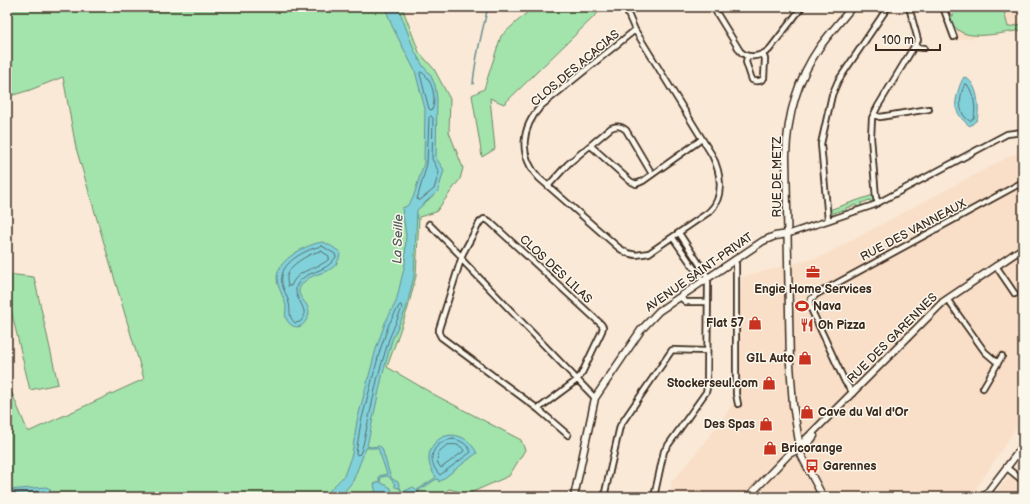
<svg xmlns="http://www.w3.org/2000/svg" width="1030" height="504" font-family="'Balsamiq Sans',sans-serif">
	<rect width="100%" height="100%" fill="#fae9d7"/>
	<filter id="ink" filterUnits="userSpaceOnUse"><feTurbulence type="fractalNoise" baseFrequency=".025" numOctaves="2"/><feDisplacementMap in="SourceGraphic" scale="8" xChannelSelector="R" yChannelSelector="G"/><feConvolveMatrix kernelMatrix="1 2 1 2 8 2 1 2 1" color-interpolation-filters="sRGB"/></filter>
	<g filter="url(#ink)">
		<path fill="#f9dfc8" d="M949,7H1023V30L957,40Z
			M1023,149V417L971,497H672L671,482L692,459L733,404L741,277L820,257Z
			M1023,459V497H993L1007,479L1010,478Z"/>
		<path fill="#a3e3ac" stroke="#6f8665" d="M7,7H402L419,52L434,69L450,99L449,132L463,168L460,179L436,212L419,217L416,276L408,308L387,367L435,395L521,440L525,450L509,476L468,494L449,489L440,497H7V381L28,432L144,379L76,148L63,77L30,90L7,97Z
			M533,7H604L504,104L490,98L495,149L482,157L472,95L484,89L501,36Z
			M959,7H1003L1008,27L1023,24V30C1006,32 971,41 958,30C952,26 951,19 949,13H950L951,16H953L954,11L959,9Z
			M873,195V201L871,203L870,200L861,203L862,206L857,208L856,205L846,208V212L843,213L842,210L833,213V216L830,214L829,210Z
			M7,274L34,277L58,384L30,390L7,293Z"/>
		<path fill="#81d1db" stroke="#658e8f" d="M385,7H398L415,52L423,66L430,74L435,85L437,98L436,158L444,170L438,191L417,210L414,276L406,309L392,340L382,377L367,446L371,447L379,446L382,448L389,472L392,479L398,482L400,488L403,492L413,487L417,490L435,478L436,477C416,452 442,425 465,439C470,442 474,448 477,453L439,482L438,479L435,480L418,491L420,497H400L402,492L399,488L395,487V484L388,476L381,477L380,482L391,488L393,497H378L376,494L374,484L379,482V476L387,474L378,448H366L353,481L340,497H323L344,476L352,454L357,421L376,349L385,323L396,302L405,264L406,235L402,208L407,206L413,198L424,163L425,109L415,71L392,26Z
			M964,77C978,82 980,108 977,120L970,126C964,122 958,115 956,108C954,102 960,82 964,77Z
			M323,242L331,246L340,252C339,275 317,270 305,281C302,284 299,287 299,292C300,301 314,306 307,319C305,322 303,325 301,326C295,329 288,324 286,318C285,314 286,310 286,306C284,296 277,288 277,277C278,259 307,244 323,242Z
			M46,487L50,489V497H7V490Z"/>
		<g fill="none" stroke-linecap="round" stroke-linejoin="round">
			<path stroke="#576d6a" stroke-width="1" d="M421,72C432,77 437,100 432,110L429,109L420,74Z
				M965,84H967C974,95 976,106 974,118L970,121C957,114 959,96 965,84Z
				M431,116L433,118L432,159L439,172L434,189L419,201L417,199L427,164L429,118Z
				M322,246L335,254L336,257C326,274 304,270 297,285C291,299 313,309 300,322L295,323C288,317 291,311 289,303C287,294 280,286 282,276C283,261 309,248 322,246Z
				M321,251L329,256V259C317,270 298,268 291,286H288C287,281 286,276 289,271C293,263 312,252 321,251Z
				M401,305L402,308L389,339L378,376L363,445L360,454L357,455L356,453L361,422L380,350L389,324L399,306Z
				M453,439C461,440 468,445 471,452L440,475C425,460 432,442 453,439Z
				M447,445C454,444 461,444 464,451L441,468L437,462L438,453Z
				M7,494L44,491L46,492V497"/>
			<path stroke="#658e8f" stroke-width="1.5" d="M473,84C475,58 482,32 488,7"/>
			<g stroke="#3b2a1e" stroke-width="8">
				<path id="street" d="M625,7L635,30L712,155C721,173 725,197 709,212L649,253L636,255L627,253L619,248L539,178C518,155 521,128 541,106L635,30
					M713,7L740,51C748,60 761,56 769,50L802,7
					M943,7L954,37
					M914,47L924,48
					M747,57L746,62L752,80C756,82 760,82 764,78L765,59L763,54
					M874,115L880,117L929,109
					M591,146L630,181L636,184L643,181L702,139
					M548,186L568,164L611,128C617,125 621,126 626,130L652,174
					M878,202L876,198L871,137L872,118L878,106L918,40L909,7
					M828,220L821,144L832,95L838,81L888,7
					M429,224L459,254L464,262L595,398
					M679,233L708,277
					M788,234L874,205L1007,134L1023,132
					M673,238L703,281
					M734,260L736,264V394L738,404
					M996,266L1015,294
					M680,297L686,302H708
					M947,299L985,352L998,363
					M983,388L1002,356
					M853,393L845,382L812,311L810,306L811,299L817,294L1023,182
					M538,409L577,380L581,375L602,331L603,327L601,324L489,221L484,219L480,222L463,253L439,329V333L441,337L538,409L568,435
					M1007,468L1023,481
					M604,497L620,426L626,417L672,350L707,351
					M654,497L664,451L706,392L707,388L708,282L706,279"/>
			</g>
			<g stroke="#3b2a1e" stroke-width="9">
				<path id="secondary" d="M797,447L823,497
					M800,448L806,439L943,302L1023,248
					M799,449V442L793,405L790,364L786,156C787,118 797,80 819,48C829,34 841,21 852,7
					M574,497L595,398L641,330L659,311L763,241L775,236L788,234
					M748,497L789,454L807,445L814,436
					M984,497L1023,446"/>
			</g>
			<use href="#street" stroke="#fbf7ec" stroke-width="4.5"/>
			<use href="#secondary" stroke="#fbf7ec" stroke-width="6"/>
		</g>
	</g>
	<defs>
		<g id="office-bare" transform="scale(1.08)"><path d="M-6-3h4V-5.5h4V-3h4V5H-6ZM-1-4.5V-3h2v-1.5ZM-6 0V1H6V0Z" fill="#c8321e" stroke="#fbf7ec" stroke-width="2.5" paint-order="stroke"/></g>
		<g id="stadium-bare" transform="scale(1.08)"><path d="M0-5a6.5 5 0 1 0 0 10a6.5 5 0 1 0 0-10ZM-3.5-1.8h7v3.6h-7Z" fill="#c8321e" stroke="#fbf7ec" stroke-width="2.5" paint-order="stroke"/></g>
		<g id="shop-bare" transform="scale(1.08)"><path d="M-5-2.5h2.3a2.7 3.5 0 0 1 5.4 0H5L5.5 6h-11ZM-1.5-2.5h3a1.5 2.3 0 0 0-3 0Z" fill="#c8321e" stroke="#fbf7ec" stroke-width="2.5" paint-order="stroke"/></g>
		<g id="restaurant-bare" transform="scale(1.08)"><path d="M-5-6h1v4h1v-4h1v4h1v-4h1v5L-1.5 .5V6h-2V.5L-5-1ZM5-6V6H3V1.5H1.5Q1.5-4 5-6Z" fill="#c8321e" stroke="#fbf7ec" stroke-width="2.5" paint-order="stroke"/></g>
		<g id="bus-bare" transform="scale(1.08)"><path d="M-5-6H5V4H4V6H2V4H-2V6H-4V4H-5ZM-3.5-4V0h7V-4ZM-3.5 1.2v1.5H-2V1.2ZM2 1.2v1.5H3.5V1.2Z" fill="#c8321e" stroke="#fbf7ec" stroke-width="2.5" paint-order="stroke"/></g>
	</defs>
	<g fill-rule="evenodd">
		<use href="#office-bare" x="813" y="272"/>
		<use href="#stadium-bare" x="802" y="306"/>
		<use href="#shop-bare" x="755" y="323"/>
		<use href="#restaurant-bare" x="807" y="325"/>
		<use href="#shop-bare" x="805" y="358"/>
		<use href="#shop-bare" x="769" y="383"/>
		<use href="#shop-bare" x="807" y="412"/>
		<use href="#shop-bare" x="766" y="424"/>
		<use href="#shop-bare" x="770" y="448"/>
		<use href="#bus-bare" x="812" y="466"/>
	</g>
	<g text-anchor="middle" stroke-width="3" stroke-linejoin="round" paint-order="stroke">
		<g font-size="12" fill="#3b2a1e" stroke="#fbf7ec">
			<text transform="translate(575 68) rotate(-40)" y="4">CLOS DES ACACIAS</text>
			<text transform="translate(777 177) rotate(-90)" y="4">RUE DE METZ</text>
			<text transform="translate(913 230) rotate(-28)" y="4">RUE DES VANNEAUX</text>
			<text transform="translate(556 269) rotate(43)" y="4">CLOS DES LILAS</text>
			<text transform="translate(699 272) rotate(-35)" y="4">AVENUE SAINT-PRIVAT</text>
			<text transform="translate(892 338) rotate(-45)" y="4">RUE DES GARENNES</text>
		</g>
		<g font-size="12" font-weight="bold" fill="#3b2a1e" stroke="#fbf7ec" text-anchor="start">
			<text x="813" y="293" text-anchor="middle">Engie Home Services</text>
			<text x="813" y="310">Nava</text>
			<text x="744" y="327" text-anchor="end">Flat 57</text>
			<text x="818" y="329">Oh Pizza</text>
			<text x="794" y="362" text-anchor="end">GIL Auto</text>
			<text x="758" y="387" text-anchor="end">Stockerseul.com</text>
			<text x="818" y="416">Cave du Val d'Or</text>
			<text x="755" y="428" text-anchor="end">Des Spas</text>
			<text x="781" y="452">Bricorange</text>
			<text x="823" y="470">Garennes</text>
		</g>
		<g font-size="13" font-style="italic" fill="#505c57" stroke="#fbf7ec">
			<text transform="translate(397 239) rotate(-88)" y="5">La Seille</text>
		</g>
	</g>
	<rect width="1030" height="504" fill="none" stroke="#fbf7ec" stroke-width="24"/>
	<rect x="12" y="12" width="1006" height="480" fill="none" stroke="#3b2a1e" stroke-width="1.5" filter="url(#ink)"/>
	<path d="M876 44v6h64v-6" fill="none" stroke="#3b2a1e" stroke-width="2"/>
	<text x="882" y="44" font-size="12" fill="#3b2a1e" stroke="#fbf7ec" stroke-width="3" paint-order="stroke">100 m</text>
</svg>
